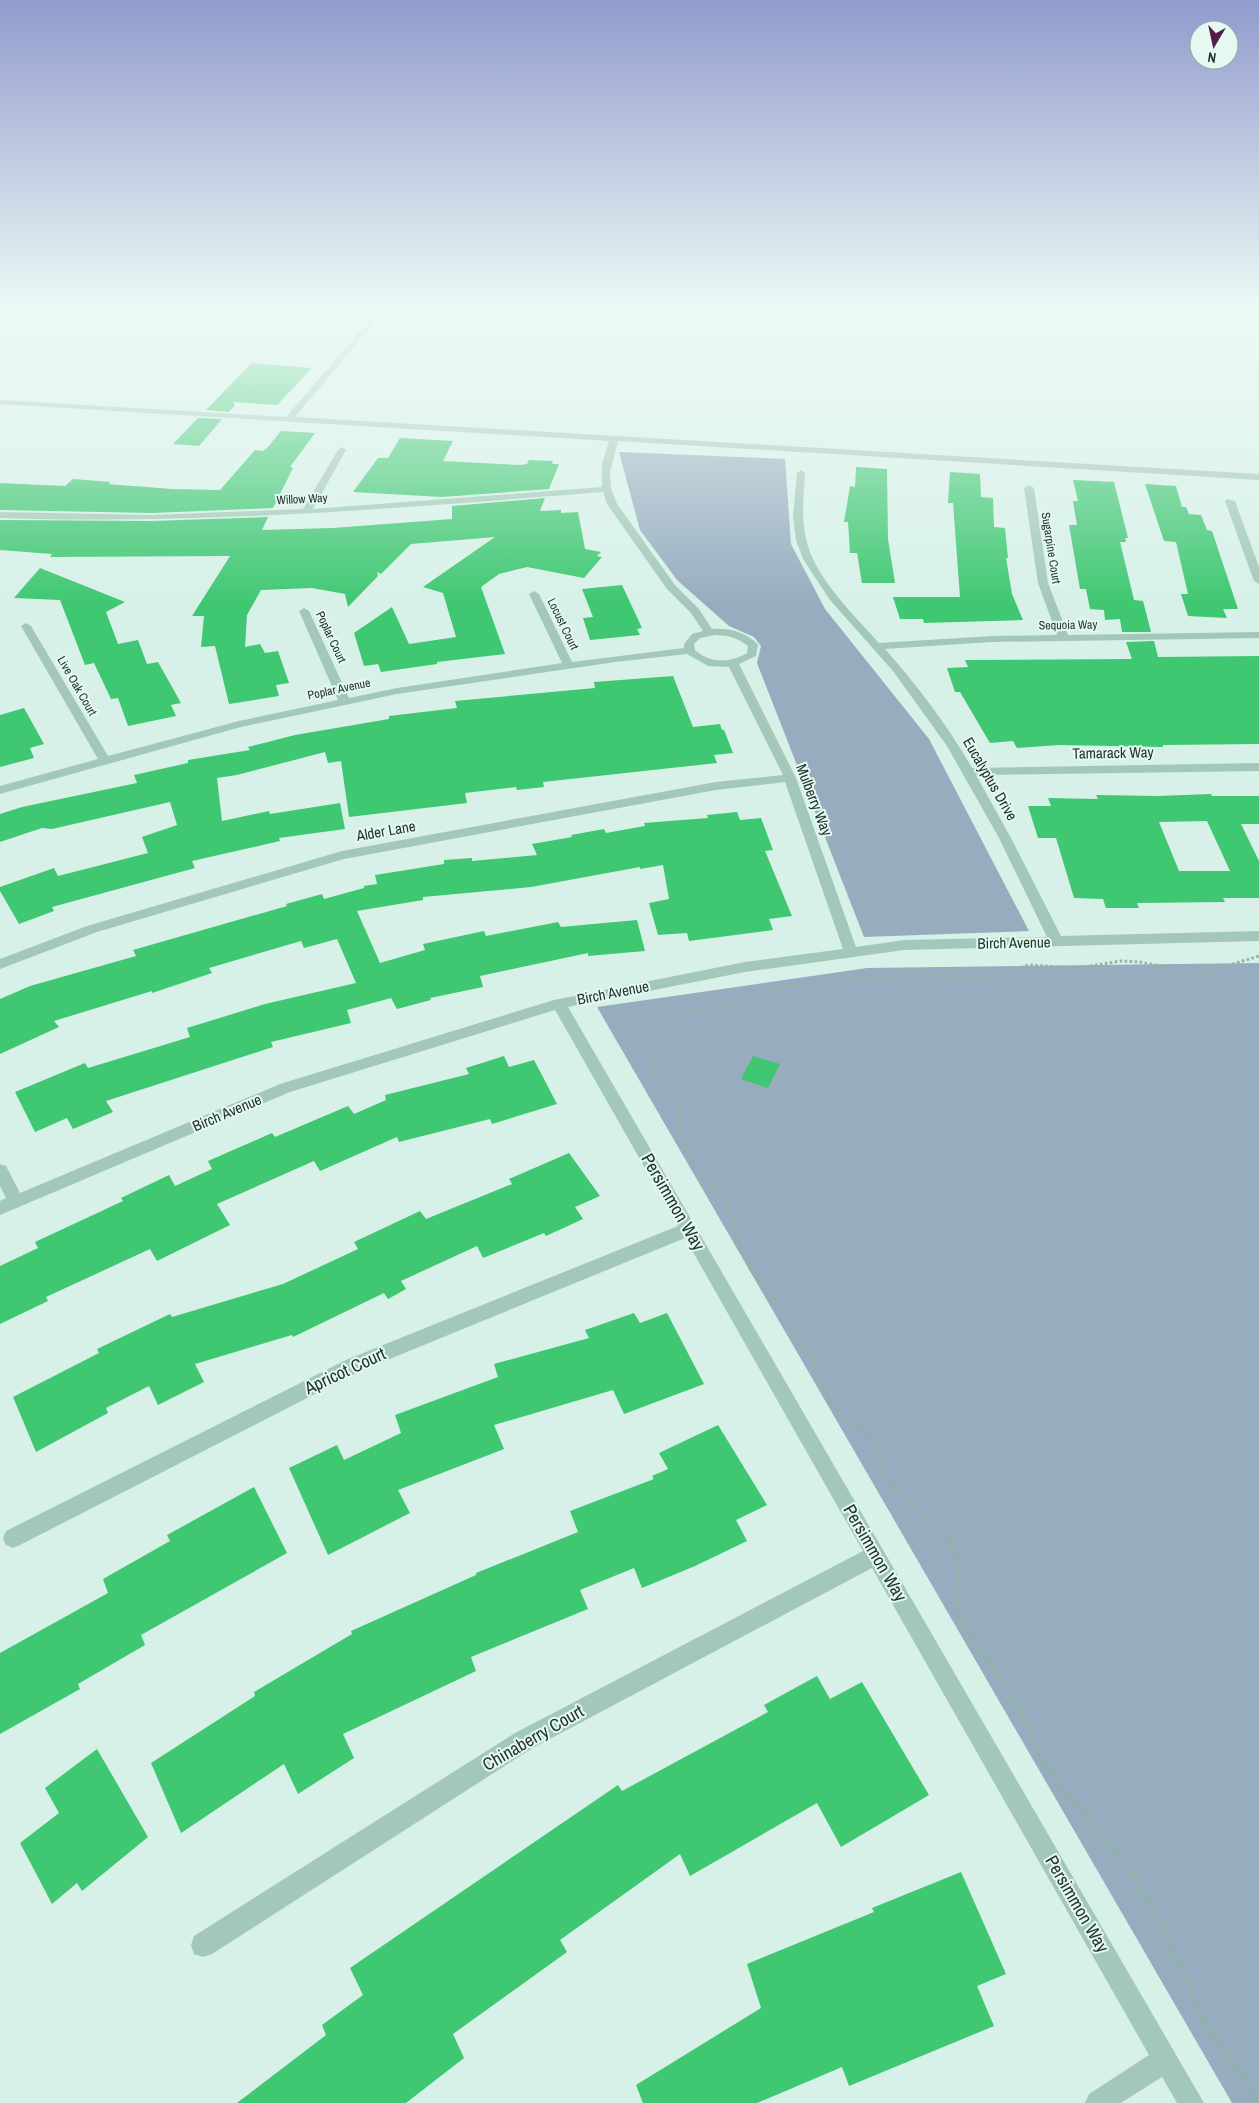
<svg xmlns="http://www.w3.org/2000/svg" width="1259" height="2103" font-family="'Archivo Narrow',sans-serif">
	<rect width="100%" height="100%" fill="#d7f1e8"/>
	<path fill="#97acbf" d="M619,452L785,459L791,544L825,609L929,739L1029,931L864,937L757,663L761,646L754,637L729,626L677,580L640,530Z
		M1259,963V2103H1232L597,1007L867,968Z"/>
	<path fill="#3fc772" fill-rule="evenodd" d="M252,363L312,368L277,405L233,402L235,405L229,412L206,410Z
		M198,418L222,419L199,446L173,444Z
		M281,431L315,433L290,467L293,468L273,508L152,513L0,510V483L65,486L73,479L111,482L108,484L172,489L220,490L255,450L263,451L268,447Z
		M400,438L453,441L443,461L520,465L527,464L529,460L553,461L552,464H559L549,489L442,497L353,492L378,458H388Z
		M856,467L887,469L888,539L895,583H862L857,553H850L848,522H844L850,486L855,487Z
		M950,472L980,474L981,497L993,498L994,527L1005,528L1008,558H1006L1012,594L1023,620L924,623L923,619H900L893,597H960L953,503H948Z
		M1073,480L1114,482L1128,538H1125L1126,542H1120L1134,600L1143,601L1151,632H1122L1120,619L1105,620L1104,610L1090,609L1086,589H1080L1069,525H1077L1073,501H1078Z
		M1145,484L1176,486L1182,507H1186L1189,514L1201,515L1207,530L1212,531L1238,609H1223L1227,618L1188,616L1181,594H1188L1176,542L1164,541Z
		M545,498L540,511L561,510V513L578,512L585,549L601,552L597,556L602,557L584,578L527,567L499,574L481,587L505,654L437,662V664L381,672L378,664L364,666L354,633L392,607L409,644L456,637L443,593L423,587L495,537L411,544L381,574L377,572L378,576L348,607L345,594L312,588L261,590L247,615L245,647L260,644L265,653L278,651L289,683L276,685L279,696L229,704L215,646L201,647L204,616H192L230,556L50,557L52,554L0,550V520L151,521L268,517L262,530L333,528L452,519V506Z
		M40,568L125,602L106,612L118,644L138,640L147,664L158,662L181,703L171,705L176,716L128,726L118,698L111,699L94,663L85,665L60,600L14,598Z
		M622,585L642,628L637,629L640,635L590,640L583,618L593,617L582,589Z
		M1154,641L1158,657L1259,656V744L1163,745V747L1059,745L1017,748L1013,741L990,743L960,692H955L947,668L968,667L965,660L1132,659L1126,642Z
		M673,676L693,727L720,724L722,730H724L733,753L714,755L717,763L543,782L544,787L517,790L516,787L465,793L467,803L349,817L341,761L328,763L325,752L237,775L217,778L222,821L269,811L270,814L340,803L345,829L279,838L280,841L192,861L195,868L52,907L54,911L19,924L0,891V887L54,868L58,876L148,853L142,837L177,825L170,802L52,829L42,828L0,842V814L22,807L137,783L134,775L188,763V760L250,750L248,747L295,735L389,719V716L457,708L455,701L595,688L594,682Z
		M24,708L44,744L30,748L34,758L0,767V715Z
		M1211,794L1212,796H1259V824H1241L1259,861V898H1223L1225,902L1137,903L1139,908H1106L1103,899L1074,898L1056,838H1038L1028,806H1051L1048,798L1098,799L1096,795L1157,796ZM1207,821L1230,871H1179L1159,822Z
		M737,812L740,820L761,818L773,850L765,851L792,916L769,919L773,930L689,941L687,933L658,935L649,903L669,899L663,865L640,869V867L531,887L423,897V900L357,911L380,963L425,950L423,944L484,931L486,936L558,922L561,927L637,920L645,951L588,956V953L480,976L483,987L430,998L431,1000L397,1009L391,998L347,1010L351,1023L271,1042L273,1047L106,1101L113,1112L73,1129L67,1118L35,1132L15,1092L85,1063L88,1068L190,1037L187,1028L265,1004L356,983L337,939L304,948L301,941L209,968L212,973L152,993V991L54,1021L59,1027L0,1054V999L30,986L136,956L133,950L287,906L286,904L322,894L324,899L364,888V886L377,884L375,875L444,864V860L472,858V861L537,855L532,844L572,837L571,835L604,829L606,833L645,826L644,823L708,818L707,815Z
		M504,1056L509,1067L534,1060L557,1104L492,1124L490,1119L399,1142L397,1137L320,1171L314,1161L217,1204L230,1225L157,1261L150,1249L46,1297L48,1301L0,1324V1266L38,1248L35,1242L123,1201L121,1198L169,1175L175,1186L212,1169L208,1161L272,1133L275,1137L348,1106L354,1114L386,1100L385,1095L469,1074L466,1068Z
		M753,1056L780,1064L768,1088L741,1079Z
		M569,1153L600,1196L575,1207L583,1219L546,1236L544,1233L483,1258L477,1246L401,1281L406,1289L388,1299L384,1293L293,1337L292,1335L195,1364L204,1382L158,1405L149,1386L106,1408L108,1413L36,1452L13,1397L99,1353L97,1349L170,1314L172,1317L283,1284L358,1249L354,1242L420,1211L426,1219L512,1184L509,1179Z
		M634,1313L640,1323L667,1313L704,1384L624,1414L613,1390L494,1425L504,1449L398,1490L410,1513L328,1555L289,1468L337,1445L344,1460L401,1433L395,1415L498,1377L494,1364L589,1338L585,1330Z
		M718,1425L767,1505L736,1520L747,1541L695,1566L642,1588L634,1568L580,1590L588,1609L471,1657L476,1671L343,1734L354,1758L298,1794L284,1764L181,1833L151,1763L255,1696L254,1692L352,1634L351,1631L476,1575V1573L578,1532L570,1511L654,1479L652,1476L668,1469L659,1453Z
		M254,1487L287,1553L141,1635L145,1645L78,1684L80,1689L0,1734V1653L108,1593L103,1579L170,1541L167,1535Z
		M817,1676L830,1699L862,1682L929,1795L841,1847L817,1803L690,1876L680,1854L560,1940L567,1952L453,2034L464,2058L406,2103H237L326,2035L322,2025L363,1995L350,1968L618,1785L622,1791L768,1712L764,1705Z
		M97,1749L148,1837L82,1891L77,1883L52,1904L20,1843L59,1813L45,1788Z
		M961,1872L1006,1974L977,1986L994,2026L849,2086L842,2067L757,2103H643L636,2085L761,2008L747,1964L874,1912L872,1908Z"/>
	<g fill="none" stroke-linecap="round" stroke-linejoin="round">
		<path stroke="#8db4a3" stroke-width="3" stroke-dasharray="2.5 2.5" stroke-linecap="butt" d="M677,1104L653,1070L651,1056L660,1030L674,1019L697,1010L732,1005L781,987L909,974L986,977L1029,965L1077,968L1121,961L1140,962L1192,973L1210,971L1259,956"/>
		<path stroke="#8db4a3" stroke-width="4" stroke-dasharray="3 3" stroke-linecap="butt" d="M676,1103L680,1108L684,1148L691,1160L725,1200L740,1248L753,1273L787,1315L802,1347L811,1358L828,1396L840,1414L862,1430L876,1447L889,1481L896,1491L947,1534L950,1540"/>
		<path stroke="#8db4a3" stroke-width="5" stroke-dasharray="4 4" stroke-linecap="butt" d="M949,1538L957,1556L958,1589L955,1608L967,1631L1016,1702L1041,1758L1060,1786L1105,1837L1136,1879L1162,1925L1208,2030L1259,2099"/>
		<path fill="#a3c8b9" fill-rule="evenodd" d="M379,309H386L295,417L1259,474V480L618,441L610,472L611,488L617,504L675,585L699,609L712,629C729,628 747,632 758,645L756,656L739,664L796,778L856,947L904,940L1047,937L999,838L947,746L893,671L830,600L803,559L796,540L793,516L797,473L801,470L805,473C804,495 801,517 806,539C814,577 854,615 879,643L992,636L1057,635L1038,583L1024,488L1029,485L1034,488L1048,583L1068,635L1259,632V638L992,642L885,649C917,685 948,726 972,768L1259,763V771L976,775L1011,838L1061,936L1259,931V941L904,950L745,972L568,1007L1204,2103H1177L1162,2077L1121,2103H1085L1089,2094L1149,2055L872,1568L531,1749L212,1954L203,1957L194,1954L191,1945L194,1936L515,1733L863,1551L685,1238L358,1372L20,1545L13,1548L6,1545L3,1538L6,1531L346,1360L678,1226L555,1010L290,1092L0,1215V1201L6,1198L0,1186V1164L6,1166L20,1193L280,1084L554,1000L745,962L843,949L785,782L716,790L344,859L97,932L0,969V959L87,926L342,851L716,782L783,775L729,667L708,666L687,654L615,662L397,694L241,727L0,794V786L98,759L21,626L26,623L31,626L108,756L239,721L338,700L299,611L304,608L309,611L349,698L397,688L562,663L529,594L534,591L539,594L572,662L684,648V644L692,634L703,631L691,613L667,589L607,504L603,492C402,508 202,525 0,518V512L152,515L303,509L338,450L342,447L346,450L313,509L602,487V464L609,441L0,404V400L286,417ZM715,635C728,635 738,638 748,646L747,653C730,663 711,664 695,650L694,644L700,638Z
			M1227,499L1235,501L1259,567V584L1254,581L1225,501Z"/>
	</g>
	<linearGradient id="sky" x2="0" y2="1"><stop stop-color="#919bcd"/><stop offset="0.51" stop-color="#edf9f5"/><stop offset="1" stop-color="#edf9f5" stop-opacity="0"/></linearGradient>
	<rect width="1259" height="604" fill="url(#sky)"/>
	<g text-anchor="middle" stroke-width="4" stroke-linejoin="round" paint-order="stroke">
		<g font-size="12" fill="#25332c" stroke="#e3f9f2">
			<text transform="translate(302 499) rotate(-3)" y="4">Willow Way</text>
			<text transform="translate(1051 548) rotate(81)" y="4">Sugarpine Court</text>
			<text transform="translate(563 624) rotate(64)" y="4">Locust Court</text>
			<text transform="translate(1068 625) rotate(-1)" y="4">Sequoia Way</text>
			<text transform="translate(331 637) rotate(65)" y="4">Poplar Court</text>
			<text transform="translate(77 686) rotate(60)" y="4">Live Oak Court</text>
			<text transform="translate(339 689) rotate(-12)" y="4">Poplar Avenue</text>
		</g>
		<g font-size="15" fill="#25332c" stroke="#e3f9f2">
			<text transform="translate(1113 753) rotate(-1)" y="5">Tamarack Way</text>
			<text transform="translate(990 779) rotate(60)" y="5">Eucalyptus Drive</text>
			<text transform="translate(814 800) rotate(69)" y="5">Mulberry Way</text>
			<text transform="translate(386 831) rotate(-10)" y="5">Alder Lane</text>
			<text transform="translate(1014 943) rotate(-1)" y="5">Birch Avenue</text>
			<text transform="translate(613 993) rotate(-11)" y="5">Birch Avenue</text>
			<text transform="translate(227 1113) rotate(-23)" y="5">Birch Avenue</text>
		</g>
		<g font-size="18" fill="#25332c" stroke="#e3f9f2">
			<text transform="translate(673 1202) rotate(60)" y="6">Persimmon Way</text>
			<text transform="translate(345 1371) rotate(-25)" y="6">Apricot Court</text>
			<text transform="translate(875 1553) rotate(60)" y="6">Persimmon Way</text>
			<text transform="translate(533 1738) rotate(-30)" y="6">Chinaberry Court</text>
			<text transform="translate(1077 1904) rotate(60)" y="6">Persimmon Way</text>
		</g>
	</g>
	<g transform="translate(1214 45) rotate(189)"><circle r="24" fill="#e3f9f2" stroke="#97aaa3"/>
	<path d="M0-4L9 19L0 12L-9 19Z" fill="#551b49"/>
	<text y="-8" font-size="14" font-weight="bold" text-anchor="middle" fill="#25332c">N</text>
	</g>
</svg>
